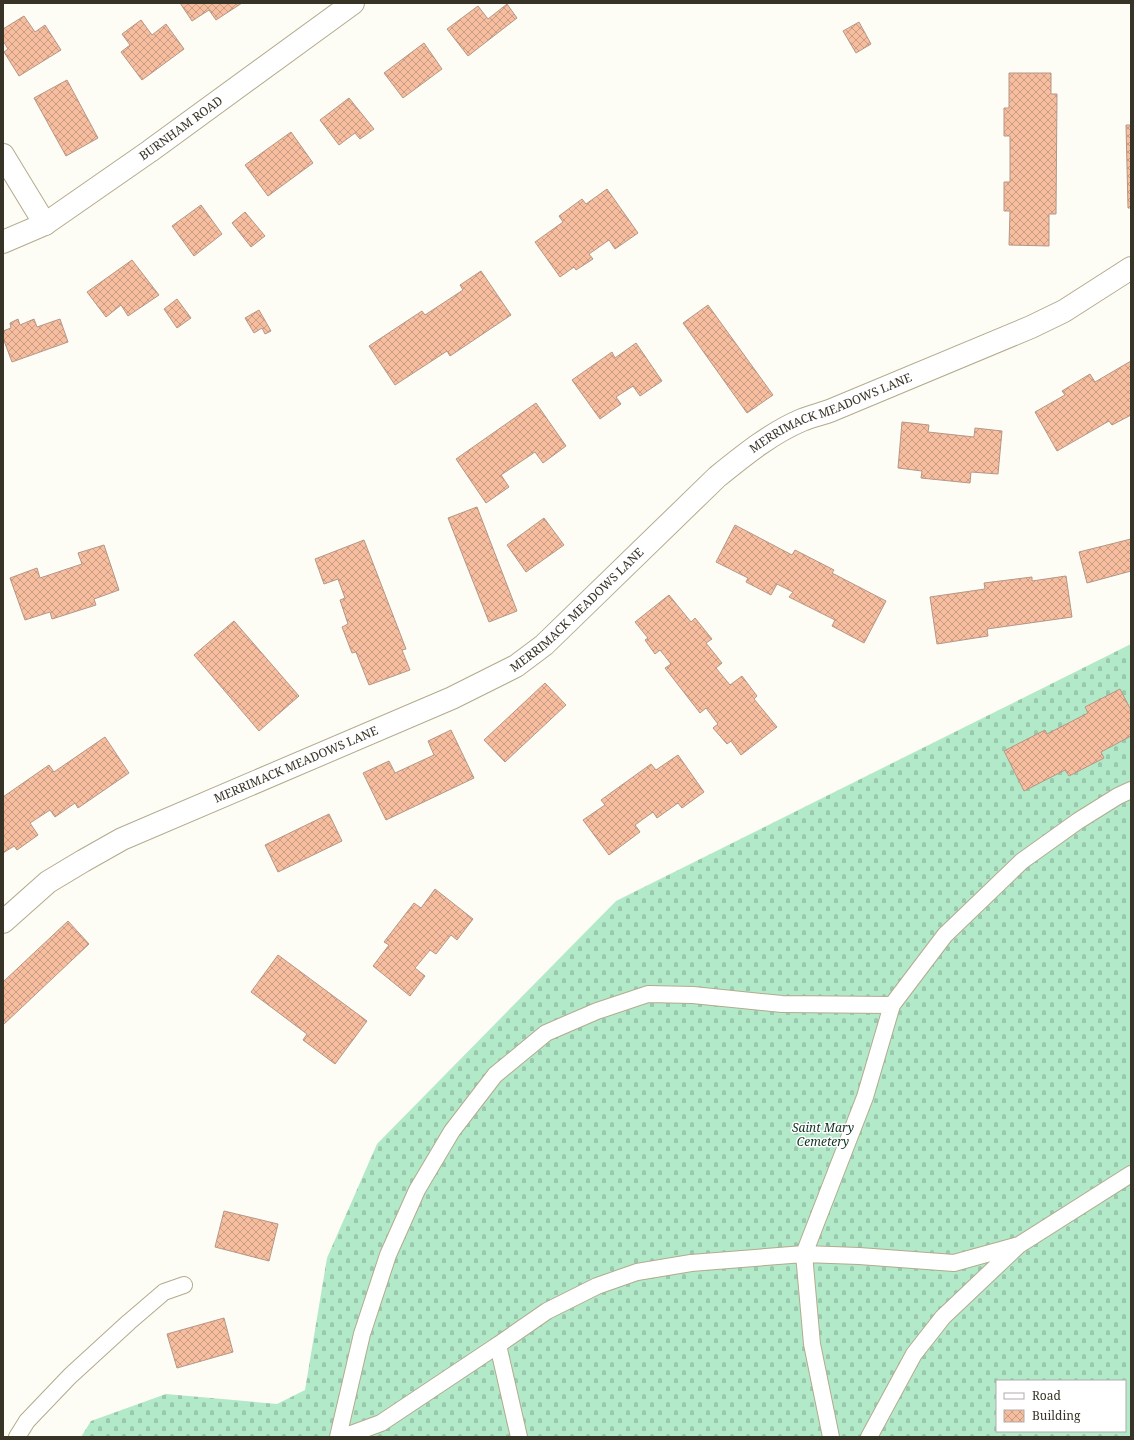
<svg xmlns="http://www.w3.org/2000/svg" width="1134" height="1440" font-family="'Noto Serif',serif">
	<defs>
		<pattern id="cemetery-stones" width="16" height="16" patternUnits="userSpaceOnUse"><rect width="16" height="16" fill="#b1e9c9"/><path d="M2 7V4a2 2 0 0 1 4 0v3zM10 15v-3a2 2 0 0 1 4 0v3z" fill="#99c8ad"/></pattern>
		<pattern id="building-cross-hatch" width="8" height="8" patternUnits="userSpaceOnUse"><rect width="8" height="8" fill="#f6be9f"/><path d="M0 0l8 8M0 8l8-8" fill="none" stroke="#c89b82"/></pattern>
	</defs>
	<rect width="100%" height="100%" fill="#fdfcf5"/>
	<path fill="url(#cemetery-stones)" fill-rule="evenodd" d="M1131,644V1437H81L91,1421L166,1394L277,1404L305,1390L327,1258L377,1144L616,901ZM997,1381H1125V1431H997Z"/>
	<path fill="url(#building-cross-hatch)" stroke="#b59787" d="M180,3H242L216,20L209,10L192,21Z
		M507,4L517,18L468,56L447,29L478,6L488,19Z
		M24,16L35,32L45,25L61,50L19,76L4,52L8,49L3,41V29Z
		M141,20L152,35L166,24L184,49L142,80L121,52L130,45L122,34Z
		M859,22L871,44L856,53L843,31Z
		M424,43L442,69L403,98L384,73Z
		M1009,73H1051V94H1057L1056,214H1049V246L1009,245L1010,211H1004V182H1010V136H1004V108H1009Z
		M67,80L98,138L66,156L34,98Z
		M349,98L374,129L360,139L355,133L339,145L320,120Z
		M1126,125H1131V208H1128Z
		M291,132L313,163L268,196L245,165Z
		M607,189L638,233L615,249L609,240L589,254L593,259L576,270L574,267L560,277L535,242L563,222L559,216L582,199L586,204Z
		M201,205L222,234L194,256L172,226Z
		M245,212L265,236L251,247L232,223Z
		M132,260L159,295L128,316L121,305L106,317L87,292Z
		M481,271L511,315L450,356L447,351L395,385L369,346L422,311L425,315L463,290L460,285Z
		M177,299L191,318L177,328L164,309Z
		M708,305L773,395L747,413L683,323Z
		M259,310L271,331L265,334L262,328L254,333L245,318Z
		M18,319L20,325L34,319L37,327L60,319L68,342L12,362L3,338V331L11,328L10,323Z
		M636,343L662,381L640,396L633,386L616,397L621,404L600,419L572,380L612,352L615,358Z
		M1131,361V415L1112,425L1109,421L1057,451L1035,412L1065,395L1062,391L1090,374L1095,382Z
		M536,403L566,446L543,463L535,452L501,475L509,487L486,503L456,459Z
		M902,422L929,425L928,432L974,437L975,428L1002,431L998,474L971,472L970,483L921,478L922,471L898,468Z
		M477,507L517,611L489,622L448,518Z
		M544,518L564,545L526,572L507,545Z
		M735,525L792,555L795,550L834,570L832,573L886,601L864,643L832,626L835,620L789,597L793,592L777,584L771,595L746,582L748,578L716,562Z
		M1131,539V571L1087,583L1079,552Z
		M364,540L406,649L402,650L410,670L369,685L356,652L352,653L342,627L348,624L340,600L345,598L338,579L324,584L315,559Z
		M104,545L119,590L94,599L96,605L52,619L50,612L25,620L10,578L37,568L40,578L82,564L78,553Z
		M1066,576L1072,617L987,629L988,636L937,644L930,597L985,589L984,583L1032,577V581Z
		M669,595L691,622L695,618L712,639L706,643L722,663L716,668L730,685L742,676L757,696L754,699L777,727L741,755L731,741L727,744L713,728L718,724L706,708L700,713L665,668L671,664L660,650L655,654L645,640L648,638L635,622Z
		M234,621L299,696L259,731L194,655Z
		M545,683L566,705L505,762L484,740Z
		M1120,689L1131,710V736L1101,752L1104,758L1069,776L1065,770L1024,791L1004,751L1045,730L1047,734L1088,713L1085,707Z
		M451,730L474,778L386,820L363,773L389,761L395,773L434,755L428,741Z
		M105,737L129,773L78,808L75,803L55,817L50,810L30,823L38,835L17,850L14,846L3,853V797L49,765L54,772Z
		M678,755L704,792L682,808L678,803L657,818L653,812L635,825L640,832L609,855L583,820L605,805L601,800L651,764L656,770Z
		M329,814L342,841L278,872L265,845Z
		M435,889L473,919L457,940L451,935L436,954L430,950L415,968L425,976L410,996L373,966L389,945L384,942L414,903L421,908Z
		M68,921L89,944L3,1025V982Z
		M278,955L367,1021L335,1064L303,1040L307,1034L251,992Z
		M224,1211L278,1224L269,1261L215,1247Z
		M224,1318L233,1352L177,1368L167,1334Z"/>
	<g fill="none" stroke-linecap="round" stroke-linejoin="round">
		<g stroke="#b3ab8c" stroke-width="18">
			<path id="service" d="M1019,1245L1131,1174
				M498,1345L547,1311L597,1286L637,1272L691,1263L804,1254L859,1256L954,1263L1019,1245L943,1317L914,1354L869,1437
				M17,1437L27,1421L70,1376L129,1322L164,1292L184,1285
				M338,1437L362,1334L388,1255L417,1190L452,1131L495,1075L546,1033L597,1011L648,994L693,995L782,1004L892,1005
				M343,1437L381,1423L498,1345L519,1437
				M831,1437L812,1344L804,1254L865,1097L892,1005L945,935L1022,861L1078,821L1118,796L1131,790"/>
		</g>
		<g stroke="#b3ab8c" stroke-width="24">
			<g id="minor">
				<path d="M3,155L45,224"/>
				<path id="s1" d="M3,242L45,224L150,151L353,3"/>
				<path id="s2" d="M3,922L48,882L83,861L122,839L452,698L516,666L544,645L717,477C743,456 771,433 802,420C812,416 822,414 832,410L1031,327L1064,311L1131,268"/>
			</g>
		</g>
		<use href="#service" stroke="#fff" stroke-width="16"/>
		<use href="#minor" stroke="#fff" stroke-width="22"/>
	</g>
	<g text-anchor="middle" stroke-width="3" stroke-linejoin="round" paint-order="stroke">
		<g font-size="12" fill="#373327" stroke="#fff">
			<text dy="4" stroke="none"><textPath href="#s1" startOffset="212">BURNHAM ROAD</textPath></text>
			<text dy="4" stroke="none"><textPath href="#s2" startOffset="984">MERRIMACK MEADOWS LANE</textPath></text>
			<text dy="4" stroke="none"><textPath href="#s2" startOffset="659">MERRIMACK MEADOWS LANE</textPath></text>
			<text dy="4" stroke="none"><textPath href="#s2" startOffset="335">MERRIMACK MEADOWS LANE</textPath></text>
		</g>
		<g font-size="12" font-style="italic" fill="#0f3120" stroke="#fff">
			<text x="823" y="1132">Saint Mary<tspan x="823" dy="14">Cemetery</tspan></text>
		</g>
	</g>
	<rect width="1134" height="1440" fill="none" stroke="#373327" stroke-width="8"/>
	<rect x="996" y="1380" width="130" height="52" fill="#ffffff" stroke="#afada9"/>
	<rect x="1004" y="1393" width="20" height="6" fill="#ffffff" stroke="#afada9"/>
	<text x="1032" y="1400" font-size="12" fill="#373327">Road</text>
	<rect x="1004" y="1410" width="20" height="12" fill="url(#building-cross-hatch)" stroke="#afada9"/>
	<text x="1032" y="1420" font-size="12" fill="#373327">Building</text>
</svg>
